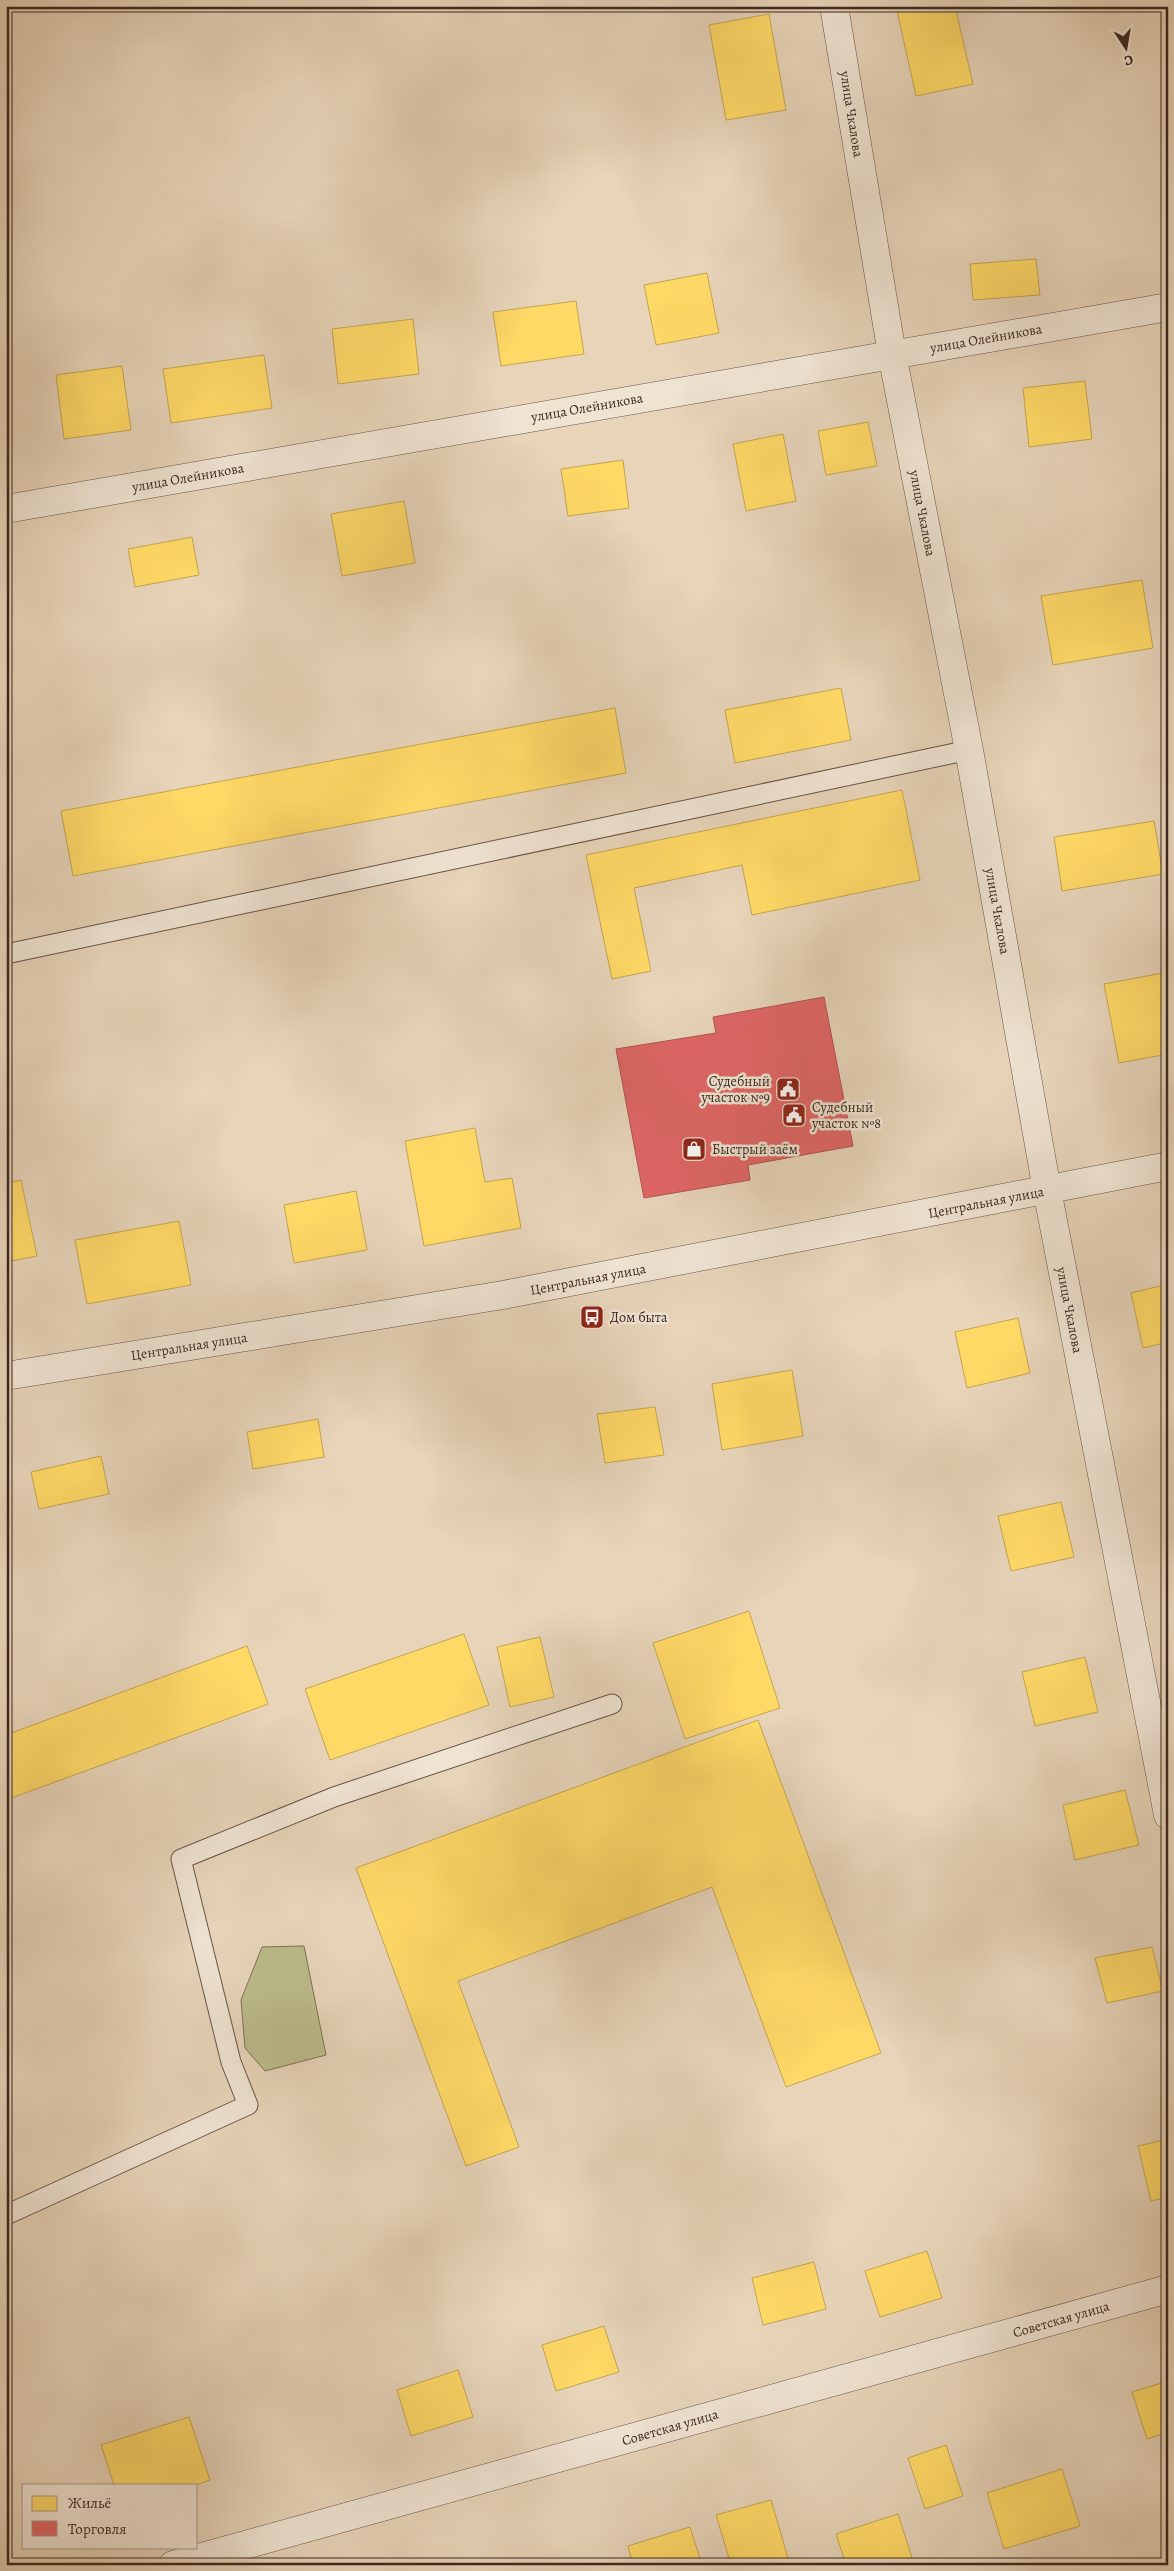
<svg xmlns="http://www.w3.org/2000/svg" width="1174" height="2571" font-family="Alegreya,serif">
	<rect width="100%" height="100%" fill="#e7d4b9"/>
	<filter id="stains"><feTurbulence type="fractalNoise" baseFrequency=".004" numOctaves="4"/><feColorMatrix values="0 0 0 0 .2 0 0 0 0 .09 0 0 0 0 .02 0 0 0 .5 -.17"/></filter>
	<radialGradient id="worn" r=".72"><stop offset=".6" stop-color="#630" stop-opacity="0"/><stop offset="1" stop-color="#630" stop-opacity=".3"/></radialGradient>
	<path fill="#bcbb8b" stroke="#7c7256" d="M304,1946L326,2055L265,2071L245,2048L241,2000L262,1947Z"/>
	<path fill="#ffd966" stroke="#c4a451" d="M896,6H955L973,84L916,96Z
		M769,14L786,110L726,120L709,25Z
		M1036,259L1040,295L973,300L970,264Z
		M707,273L719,333L656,345L644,285Z
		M576,301L584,354L501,366L493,312Z
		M413,319L419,374L338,384L332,329Z
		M264,355L272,408L171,423L163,369Z
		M122,366L131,430L64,439L56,375Z
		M1085,381L1092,439L1029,447L1023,388Z
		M868,422L877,466L826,475L818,431Z
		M783,434L796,501L746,511L733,444Z
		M623,460L629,508L568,516L561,469Z
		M404,501L415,563L342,576L331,514Z
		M192,537L199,575L135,587L128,549Z
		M1142,580L1153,648L1053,665L1041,596Z
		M841,688L851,740L735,763L725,710Z
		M615,708L626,773L73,876L61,811Z
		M902,790L920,880L752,915L742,865L634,888L651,971L612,979L586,855Z
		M1154,821L1163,874L1062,891L1054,837Z
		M1168,972V1054L1119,1063L1104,984Z
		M475,1128L485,1182L512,1178L521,1228L424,1246L405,1141Z
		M21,1180L37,1256L6,1262V1183Z
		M356,1191L367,1250L294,1263L284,1205Z
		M179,1221L191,1285L87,1304L75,1240Z
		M1168,1284V1342L1143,1348L1131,1293Z
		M1018,1318L1030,1373L967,1388L955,1332Z
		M792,1370L803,1436L722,1450L712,1384Z
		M655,1407L664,1455L605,1463L597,1414Z
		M318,1419L324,1457L253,1469L247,1432Z
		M101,1456L109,1494L39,1509L31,1472Z
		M1061,1502L1074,1557L1011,1571L998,1516Z
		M749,1611L780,1708L685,1739L653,1643Z
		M464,1634L489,1705L330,1760L305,1689Z
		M540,1637L554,1697L510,1707L497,1647Z
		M247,1646L268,1704L6,1800V1735Z
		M1085,1657L1098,1712L1035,1726L1022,1672Z
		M758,1720L881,2053L786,2087L712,1887L458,1981L519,2147L466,2166L356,1868Z
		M1125,1790L1139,1845L1075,1860L1063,1805Z
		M1152,1947L1163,1991L1107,2003L1095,1958Z
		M1168,2139V2197L1151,2201L1138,2146Z
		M927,2251L942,2298L880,2317L865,2271Z
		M814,2262L826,2309L763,2325L752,2278Z
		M604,2326L619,2372L556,2391L542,2345Z
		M458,2370L473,2417L411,2436L397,2390Z
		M1168,2381V2432L1147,2439L1132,2392Z
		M189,2417L210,2480L196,2485H114L101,2445Z
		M946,2445L963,2496L925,2509L908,2458Z
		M1062,2469L1080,2526L1004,2549L987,2493Z
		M771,2500L790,2565H731L716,2515Z
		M898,2514L913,2561L902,2565H846L836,2534Z
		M690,2527L702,2565H633L628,2546Z"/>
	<path fill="#e06666" stroke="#af5351" d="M824,997L853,1146L748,1165L750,1180L644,1198L616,1049L716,1033L713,1017Z"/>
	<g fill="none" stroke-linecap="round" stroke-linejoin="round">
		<g stroke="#675347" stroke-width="21">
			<path id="lane" d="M6,954L969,750
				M6,2215L248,2105L231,2062L181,1859L334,1797L612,1704"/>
		</g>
		<g stroke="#675347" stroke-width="29">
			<path id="street" d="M834,6L892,354L969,750L1047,1190L1168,1815
				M6,509L1168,307
				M6,1376L503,1295L1168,1166
				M173,2565L1168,2289"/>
		</g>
		<use href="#lane" stroke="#efe3d2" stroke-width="19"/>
		<use href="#street" stroke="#efe3d2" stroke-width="28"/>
	</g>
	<defs>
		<g id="civic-square" transform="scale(1.25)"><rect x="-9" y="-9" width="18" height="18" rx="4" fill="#8f2418" stroke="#efe3d2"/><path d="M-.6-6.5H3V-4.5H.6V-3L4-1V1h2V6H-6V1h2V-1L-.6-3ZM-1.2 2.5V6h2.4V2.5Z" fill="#fff"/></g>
		<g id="shop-square" transform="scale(1.25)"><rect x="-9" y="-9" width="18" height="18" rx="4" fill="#8f2418" stroke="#efe3d2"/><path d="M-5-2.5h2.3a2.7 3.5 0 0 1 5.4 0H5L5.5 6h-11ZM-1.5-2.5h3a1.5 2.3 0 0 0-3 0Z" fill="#fff"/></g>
		<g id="bus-square" transform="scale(1.25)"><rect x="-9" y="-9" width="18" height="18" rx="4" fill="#8f2418" stroke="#efe3d2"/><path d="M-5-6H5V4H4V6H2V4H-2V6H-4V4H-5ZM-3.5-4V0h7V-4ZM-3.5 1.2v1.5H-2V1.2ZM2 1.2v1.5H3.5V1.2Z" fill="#fff"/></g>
	</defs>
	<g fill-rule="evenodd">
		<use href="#civic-square" x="788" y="1089"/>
		<use href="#civic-square" x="794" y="1115"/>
		<use href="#shop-square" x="694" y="1149"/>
		<use href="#bus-square" x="592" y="1317"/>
	</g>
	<g text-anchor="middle" stroke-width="5" stroke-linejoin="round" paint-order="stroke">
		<g font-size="14" fill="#3c2821" stroke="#efe3d2">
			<text transform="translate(852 114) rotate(81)" y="5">улица Чкалова</text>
			<text transform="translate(986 338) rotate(-10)" y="5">улица Олейникова</text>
			<text transform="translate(587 407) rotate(-10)" y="5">улица Олейникова</text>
			<text transform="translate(188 477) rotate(-10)" y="5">улица Олейникова</text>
			<text transform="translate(923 513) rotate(79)" y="5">улица Чкалова</text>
			<text transform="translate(998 911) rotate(80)" y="5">улица Чкалова</text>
			<text transform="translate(986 1202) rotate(-11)" y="5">Центральная улица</text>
			<text transform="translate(588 1279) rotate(-11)" y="5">Центральная улица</text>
			<text transform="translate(1070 1310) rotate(79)" y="5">улица Чкалова</text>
			<text transform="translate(189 1346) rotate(-9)" y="5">Центральная улица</text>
			<text transform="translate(1061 2319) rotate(-16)" y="5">Советская улица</text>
			<text transform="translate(670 2427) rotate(-16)" y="5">Советская улица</text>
		</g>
		<g font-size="14" fill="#3c2821" stroke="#efe3d2" text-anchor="start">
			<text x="770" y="1086" text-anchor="end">Судебный<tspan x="770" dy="16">участок №9</tspan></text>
			<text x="812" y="1112">Судебный<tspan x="812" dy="16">участок №8</tspan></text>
			<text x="712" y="1154">Быстрый заём</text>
			<text x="610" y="1322">Дом быта</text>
		</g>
	</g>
	<rect width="1174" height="2571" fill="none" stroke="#e7d4b9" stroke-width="25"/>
	<rect x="8" y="8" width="1159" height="2556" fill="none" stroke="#3c2821" stroke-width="2.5"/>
	<rect x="12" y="12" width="1149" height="2546" fill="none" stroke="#3c2821"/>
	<rect x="22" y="2484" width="175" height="65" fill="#efe3d2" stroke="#a7988b"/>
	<rect x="32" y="2496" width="25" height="15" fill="#ffd966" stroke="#a7988b"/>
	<text x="68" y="2508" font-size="15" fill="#3c2821">Жильё</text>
	<rect x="32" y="2521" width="25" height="15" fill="#e06666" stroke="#a7988b"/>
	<text x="68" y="2534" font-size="15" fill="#3c2821">Торговля</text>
	<g transform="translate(1126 48) rotate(168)" stroke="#efe3d2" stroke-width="4" paint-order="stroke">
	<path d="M0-4L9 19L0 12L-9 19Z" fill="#3c2821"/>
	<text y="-8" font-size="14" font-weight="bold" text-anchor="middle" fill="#3c2821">С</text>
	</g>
	<rect width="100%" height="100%" filter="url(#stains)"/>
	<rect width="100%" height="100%" fill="url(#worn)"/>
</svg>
